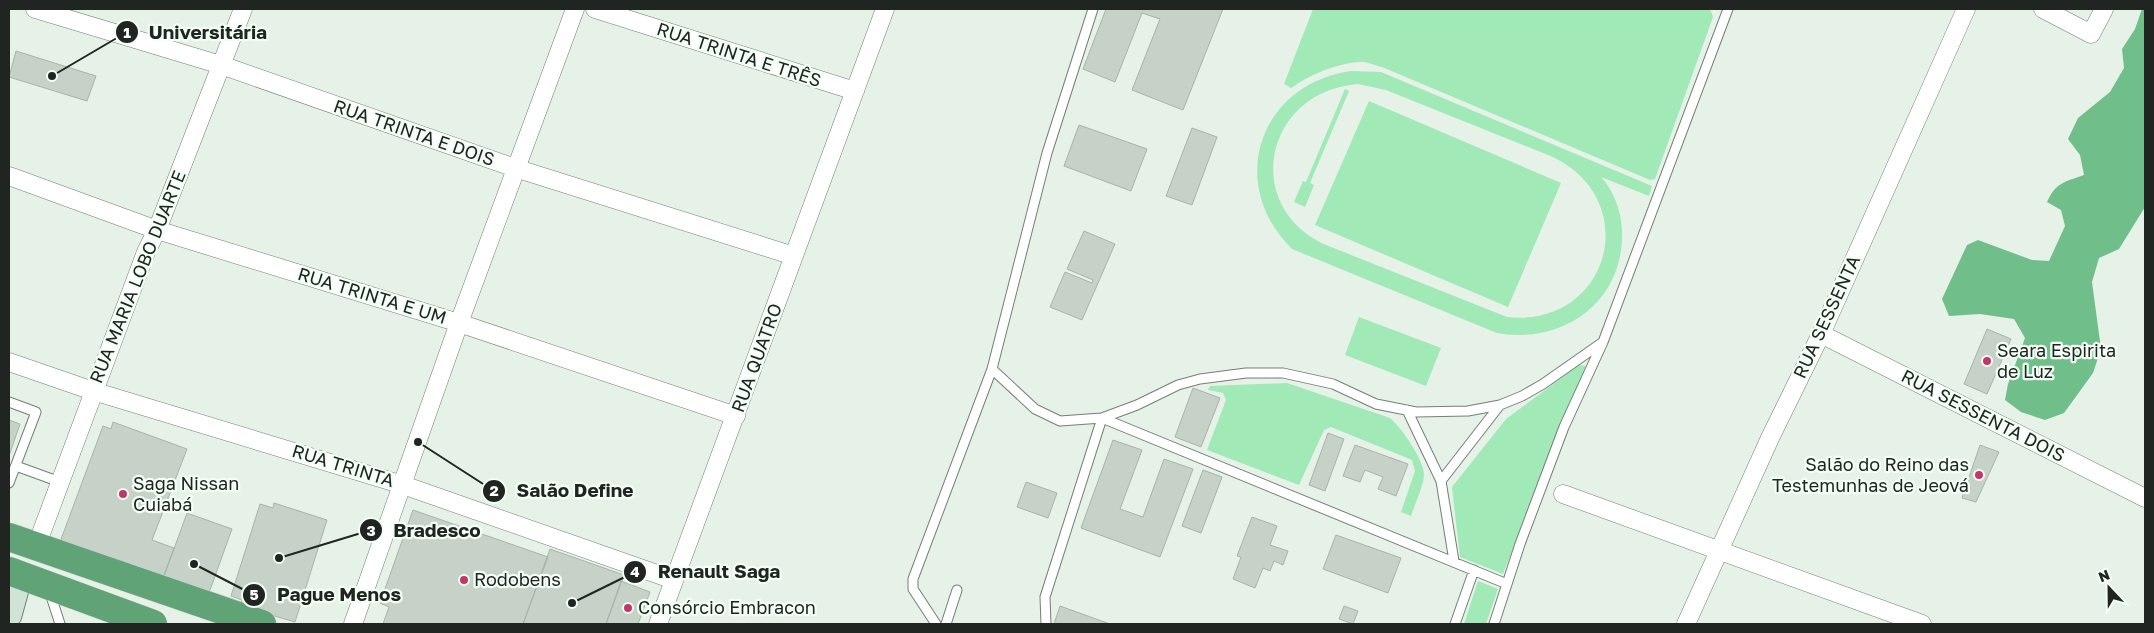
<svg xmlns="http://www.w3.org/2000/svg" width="2154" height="633" font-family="'Golos Text',sans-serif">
	<rect width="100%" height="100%" fill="#e6f1e8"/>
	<path fill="#a1e9b7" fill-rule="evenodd" d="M1313,9H1708L1711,11L1713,17L1655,179L1650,180L1382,67C1375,66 1366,61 1359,62C1335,64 1311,74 1291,88L1284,84Z
		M1352,71L1381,72L1652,186L1649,196L1601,177C1614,191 1621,211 1622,230C1625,301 1564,345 1497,333L1292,249C1225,183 1260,83 1352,71ZM1358,84L1386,90L1553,157C1645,202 1608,328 1507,317L1326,245C1240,206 1265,91 1358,84Z
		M1345,89L1349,91L1310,183L1314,185L1305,207L1294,202L1303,181L1306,182Z
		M1369,101L1561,183L1508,307L1315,225Z
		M1359,317L1441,348L1426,386L1345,355Z
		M1579,365L1586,366L1503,574L1460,557L1452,487L1506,419Z
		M1287,383L1390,418C1401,427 1424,460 1424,475C1424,485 1414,506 1411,516L1401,512L1415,471L1412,460L1331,427L1324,430L1299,485L1207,450L1226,400L1223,393L1208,390L1210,386Z
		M1478,581L1498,589L1486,624H1464Z"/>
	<path fill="#70bf8a" d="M2142,9H2145V207L2119,249L2099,258L2092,282L2101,349L2093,373L2064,413L2045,420L2021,412L2005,400L2008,384L2025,338L2014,319L1980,314L1949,316L1942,299L1967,245L1978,240L2032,260L2049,261L2065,226L2061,210L2047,202C2056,182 2065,182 2084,175L2080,155L2068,139L2078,118L2110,92L2124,68L2122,49L2135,29Z"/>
	<path fill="#c6d1c8" stroke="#a8b3ab" d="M1106,9H1223L1183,110L1132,90L1160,19L1142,13L1115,82L1083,69Z
		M16,51L96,76L87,101L9,77Z
		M1079,125L1147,149L1131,191L1064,166Z
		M1192,128L1217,137L1192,205L1166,196Z
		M1084,231L1115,244L1082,320L1050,307L1065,272L1092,283L1093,280L1067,269Z
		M1987,329L2011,339L1987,394L1964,384Z
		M1193,388L1220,398L1201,447L1175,437Z
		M9,420L20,424L9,456Z
		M113,422L187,449L152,540L174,548L162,580L60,542L103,426L111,429Z
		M1328,433L1344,439L1325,491L1309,485Z
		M1113,440L1142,450L1120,509L1143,517L1164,459L1193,469L1160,557L1081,528Z
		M1355,445L1408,464L1396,496L1378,489L1383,477L1365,470L1360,482L1343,476Z
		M1980,445L1999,452L1976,502L1962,498Z
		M1203,470L1222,477L1201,533L1182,526Z
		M1026,482L1057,493L1048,518L1017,507Z
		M274,503L327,520L295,622L240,606L242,600L231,596L260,504L273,508Z
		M413,510L548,557L523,624H383L389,607L380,603Z
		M187,513L232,529L210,590L199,596L162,582Z
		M1252,517L1277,526L1270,545L1288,551L1283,565L1274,561L1270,571L1263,568L1255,588L1233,579L1241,557L1237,556Z
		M1336,535L1401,558L1388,593L1323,569Z
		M550,549L624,575L606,624H523Z
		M621,581L650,592L638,624H606Z
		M1060,606L1110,624H1054Z
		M1344,606L1358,611L1353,624L1339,619Z"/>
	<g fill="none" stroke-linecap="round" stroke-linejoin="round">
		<g stroke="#757f77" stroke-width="11">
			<path id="lane" d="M992,369L1035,409L1060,421L1102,418L1137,405L1178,385L1200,379L1246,373H1283L1333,384L1376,404L1416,412L1468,411L1500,405L1522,396L1543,384L1603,342
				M9,402L36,412L9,483
				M1407,410L1441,481L1500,405
				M16,466L60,482
				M1441,481L1454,561
				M50,593L60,624
				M936,624L913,589V579L992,369L1047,153L1093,9
				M946,624L957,590
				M1046,624L1045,597L1102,418L1507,584
				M1455,624L1474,570
				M1494,624L1520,544L1564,427L1603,342L1728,9"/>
		</g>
		<g stroke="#757f77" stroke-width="19">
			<path id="street" d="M35,9L221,65L515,168L794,256
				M595,9L855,91
				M2043,9L2091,34L2104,9
				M9,176L157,230L459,323L736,416
				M1821,334L2145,498
				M9,362L93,391L403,485L674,580
				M1563,494L1922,624
				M36,547L146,252L157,230L243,9
				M353,624L459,323L575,9
				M658,624L885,9
				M1686,624L1770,438L1821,334L1966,9"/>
		</g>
		<g stroke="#757f77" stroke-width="27">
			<path id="secondary" d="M9,615L20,575"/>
		</g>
		<g stroke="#cecfce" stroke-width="29">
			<path id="highway" d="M9,537L262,624
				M9,571L153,624"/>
		</g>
		<use href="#lane" stroke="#fff" stroke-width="9"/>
		<use href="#street" stroke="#fff" stroke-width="18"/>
		<use href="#secondary" stroke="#cfe3d6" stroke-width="25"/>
		<use href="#highway" stroke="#60a376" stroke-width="28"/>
	</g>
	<g fill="#c23668" stroke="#f3fef6" stroke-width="2">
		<circle cx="1987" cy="361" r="5"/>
		<circle cx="1979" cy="475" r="5"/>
		<circle cx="123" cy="494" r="5"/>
		<circle cx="464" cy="580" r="5"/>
		<circle cx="628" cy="608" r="5"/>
	</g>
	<g text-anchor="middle" stroke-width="4.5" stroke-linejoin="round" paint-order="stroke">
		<g font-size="18" fill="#212522" stroke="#f3fef6">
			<text transform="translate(739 55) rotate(18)" y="6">RUA TRINTA E TRÊS</text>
			<text transform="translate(414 133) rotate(19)" y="6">RUA TRINTA E DOIS</text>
			<text transform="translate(138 277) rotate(-68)" y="6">RUA MARIA LOBO DUARTE</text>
			<text transform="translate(372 296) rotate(17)" y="6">RUA TRINTA E UM</text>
			<text transform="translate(1827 317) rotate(-65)" y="6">RUA SESSENTA</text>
			<text transform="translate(757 358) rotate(-70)" y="6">RUA QUATRO</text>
			<text transform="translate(1983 416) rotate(27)" y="6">RUA SESSENTA DOIS</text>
			<text transform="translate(343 466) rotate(17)" y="6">RUA TRINTA</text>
		</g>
		<g font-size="18" fill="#212522" stroke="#f3fef6" text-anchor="start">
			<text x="1997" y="357">Seara Espirita<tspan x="1997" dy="21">de Luz</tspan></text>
			<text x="1969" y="471" text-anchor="end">Salão do Reino das<tspan x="1969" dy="21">Testemunhas de Jeová</tspan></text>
			<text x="133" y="490">Saga Nissan<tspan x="133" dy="21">Cuiabá</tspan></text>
			<text x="474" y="586">Rodobens</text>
			<text x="638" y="614">Consórcio Embracon</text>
		</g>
	</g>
	<path fill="none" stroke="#212522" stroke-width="2" d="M52 76L127 32M418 442L494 491M279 558L371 530M572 603L635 572M194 564L254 595"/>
	<g fill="#212522" stroke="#f3fef6" stroke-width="2">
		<circle cx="52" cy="76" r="5"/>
		<circle cx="418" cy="442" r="5"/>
		<circle cx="279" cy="558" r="5"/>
		<circle cx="572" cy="603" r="5"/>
		<circle cx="194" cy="564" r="5"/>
		<circle cx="127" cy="32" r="12"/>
		<circle cx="494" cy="491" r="12"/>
		<circle cx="371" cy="530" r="12"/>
		<circle cx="635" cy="572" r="12"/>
		<circle cx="254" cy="595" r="12"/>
	</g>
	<g font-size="15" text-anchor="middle" font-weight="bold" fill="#fff">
		<text x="127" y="38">1</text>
		<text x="494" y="496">2</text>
		<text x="371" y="536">3</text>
		<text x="635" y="577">4</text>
		<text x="254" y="600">5</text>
	</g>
	<g font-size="19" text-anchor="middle" font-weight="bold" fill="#212522" stroke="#f3fef6" stroke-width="4.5" stroke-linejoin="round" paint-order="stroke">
		<text x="208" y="39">Universitária</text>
		<text x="575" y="497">Salão Define</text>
		<text x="437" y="537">Bradesco</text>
		<text x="719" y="578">Renault Saga</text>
		<text x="339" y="601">Pague Menos</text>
	</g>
	<rect width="2154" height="633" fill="none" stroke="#212522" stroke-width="20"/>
	<g transform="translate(2109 588) rotate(338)" stroke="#f3fef6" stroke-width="4" paint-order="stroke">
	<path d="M0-4L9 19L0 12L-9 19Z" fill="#212522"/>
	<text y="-8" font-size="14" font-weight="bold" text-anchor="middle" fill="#212522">N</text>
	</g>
</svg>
